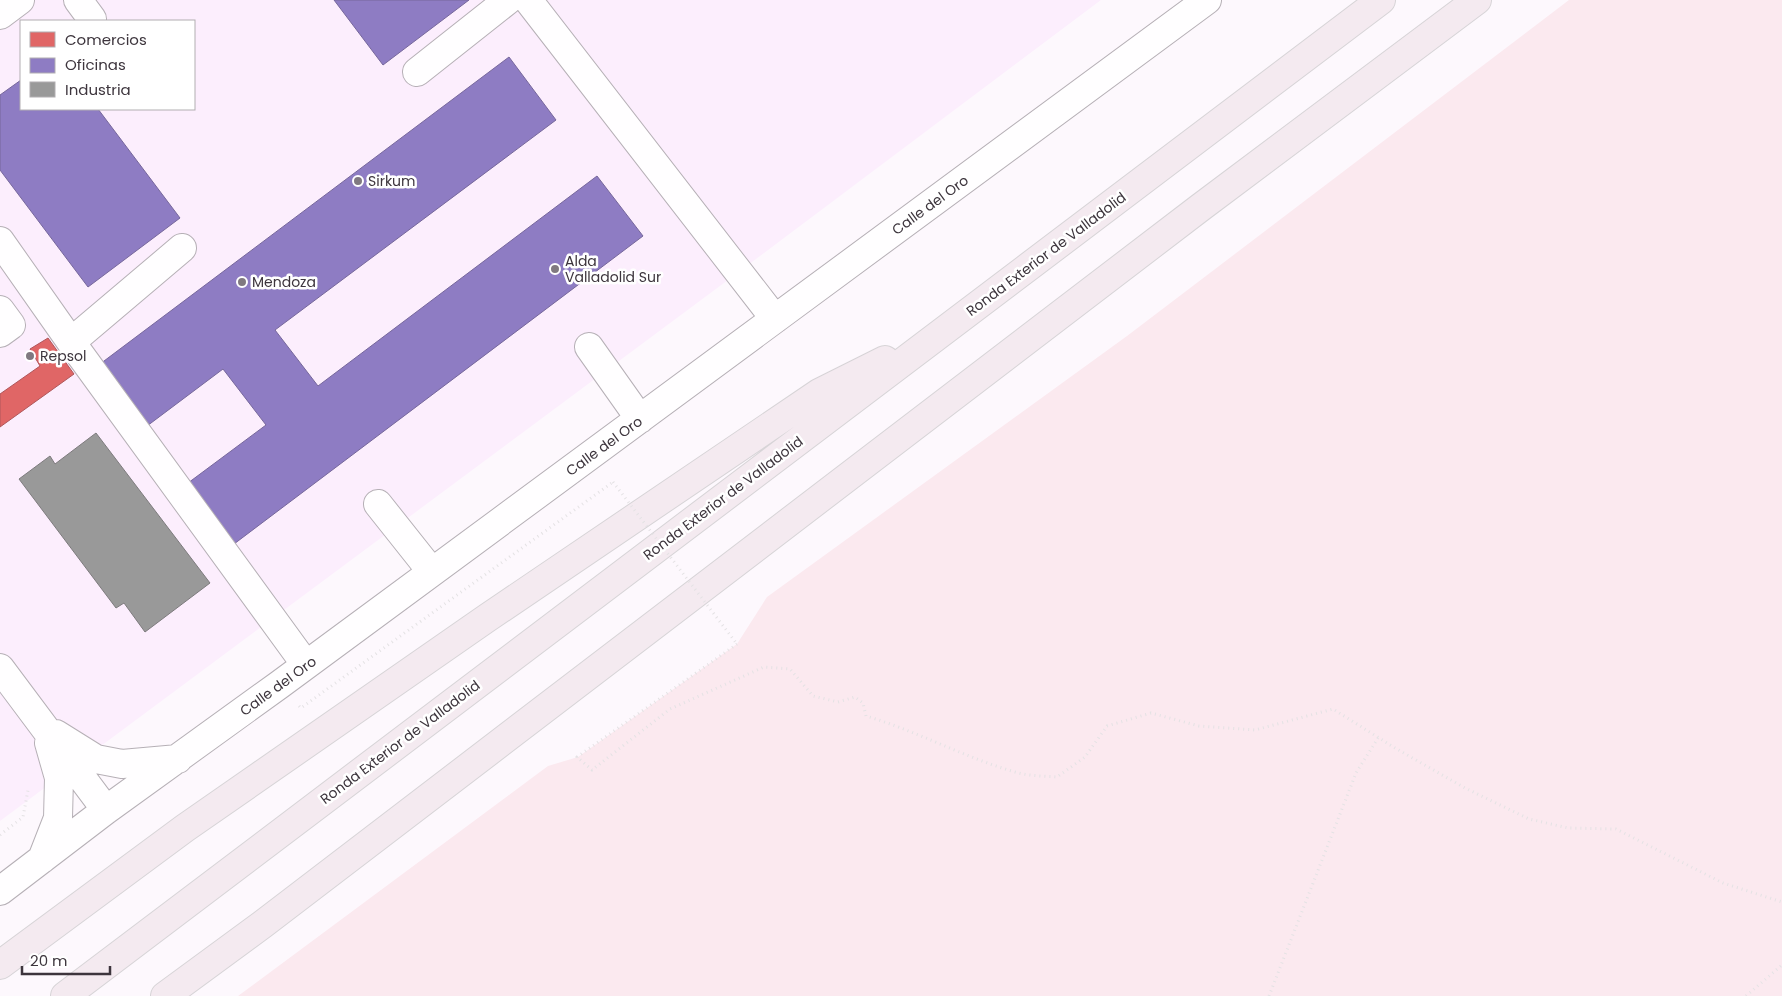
<svg xmlns="http://www.w3.org/2000/svg" width="1782" height="996" font-family="Poppins,sans-serif">
	<rect width="100%" height="100%" fill="#fdf8fd"/>
	<path fill="#fceefd" fill-rule="evenodd" d="M0,0H1101L732,277L0,821ZM21,21H194V109H21Z"/>
	<path fill="#fbe9ef" d="M1569,0H1782V996H238L548,766L578,757L737,644L767,597L1127,336Z"/>
	<path fill="#e06666" stroke="#af575a" d="M48,338L74,374L0,427V394L40,366L30,349Z"/>
	<path fill="#8e7cc3" stroke="#76679b" d="M334,0H469L383,65Z
		M509,57L556,120L275,330L318,386L597,176L643,236L234,544L188,483L266,425L223,369L147,426L100,364Z
		M21,80V109H98L180,218L88,287L0,170V95Z"/>
	<path fill="#999" stroke="#7d7b7d" d="M96,433L210,583L145,632L124,603L116,608L19,479L50,456L55,464Z"/>
	<g fill="none" stroke-linecap="round" stroke-linejoin="round">
		<g stroke="#b6b0b6" stroke-width="30">
			<path id="minor" d="M78,0L92,19
				M528,0L775,319
				M0,15L20,0
				M417,72L508,0
				M0,241L71,342L306,665
				M0,310L11,325L0,333
				M71,342L182,248
				M589,347L640,419
				M378,504L432,572
				M0,668L106,810
				M56,734L96,759L122,764L178,759
				M42,859L58,818L59,778L49,743
				M0,891L106,810L279,685L1207,0"/>
		</g>
		<g stroke="#d7d4d7" stroke-width="30">
			<path id="highway" d="M0,965L185,828L487,618L819,393L885,360
				M65,996L1381,0
				M165,996L263,924L1201,207L1477,0"/>
		</g>
		<path stroke="#e4e2e4" stroke-width="3" stroke-dasharray="1 4" stroke-linecap="butt" d="M737,644L577,757L592,770L670,709L764,667L790,669L813,696L838,702L855,697L863,703L866,716C917,731 963,757 1015,772C1028,776 1043,776 1057,777L1085,757L1107,726L1151,713L1199,726L1255,730L1333,709L1395,748L1465,788L1529,819L1568,828L1616,829L1723,883L1782,902
			M299,706L301,708L613,482
			M0,835L23,817L28,790
			M1269,996L1356,773L1378,738
			M1746,996L1782,965"/>
		<use href="#minor" stroke="#fffeff" stroke-width="28"/>
		<use href="#highway" stroke="#f4eaf0" stroke-width="28"/>
		<path stroke="#e4e2e4" stroke-width="3" stroke-dasharray="1 4" stroke-linecap="butt" d="M613,482L737,644"/>
	</g>
	<g fill="#807980" stroke="#fff" stroke-width="2">
		<circle cx="358" cy="181" r="5"/>
		<circle cx="555" cy="269" r="5"/>
		<circle cx="242" cy="282" r="5"/>
		<circle cx="30" cy="356" r="5"/>
	</g>
	<g text-anchor="middle" stroke-width="5" stroke-linejoin="round" paint-order="stroke">
		<g font-size="14" fill="#3d353d" stroke="#fff" text-anchor="start">
			<text x="368" y="186">Sirkum</text>
			<text x="565" y="266">Alda<tspan x="565" dy="16">Valladolid Sur</tspan></text>
			<text x="252" y="287">Mendoza</text>
			<text x="40" y="361">Repsol</text>
		</g>
		<g font-size="14" fill="#3d353d" stroke="#fff">
			<text transform="translate(930 205) rotate(-36)" y="5">Calle del Oro</text>
			<text transform="translate(1046 254) rotate(-37)" y="5">Ronda Exterior de Valladolid</text>
			<text transform="translate(604 446) rotate(-36)" y="5">Calle del Oro</text>
			<text transform="translate(723 498) rotate(-37)" y="5">Ronda Exterior de Valladolid</text>
			<text transform="translate(278 686) rotate(-36)" y="5">Calle del Oro</text>
			<text transform="translate(400 742) rotate(-37)" y="5">Ronda Exterior de Valladolid</text>
		</g>
	</g>
	<rect x="20" y="20" width="175" height="90" fill="#ffffff" stroke="#b1aeb1"/>
	<rect x="30" y="32" width="25" height="15" fill="#e06666" stroke="#b1aeb1"/>
	<text x="65" y="45" font-size="15" fill="#3d353d">Comercios</text>
	<rect x="30" y="58" width="25" height="15" fill="#8e7cc3" stroke="#b1aeb1"/>
	<text x="65" y="70" font-size="15" fill="#3d353d">Oficinas</text>
	<rect x="30" y="82" width="25" height="15" fill="#999999" stroke="#b1aeb1"/>
	<text x="65" y="95" font-size="15" fill="#3d353d">Industria</text>
	<path d="M22 966v8h88v-8" fill="none" stroke="#3d353d" stroke-width="2.5"/>
	<text x="30" y="966" font-size="15" fill="#3d353d" stroke="#ffffff" stroke-width="4" paint-order="stroke">20 m</text>
</svg>
